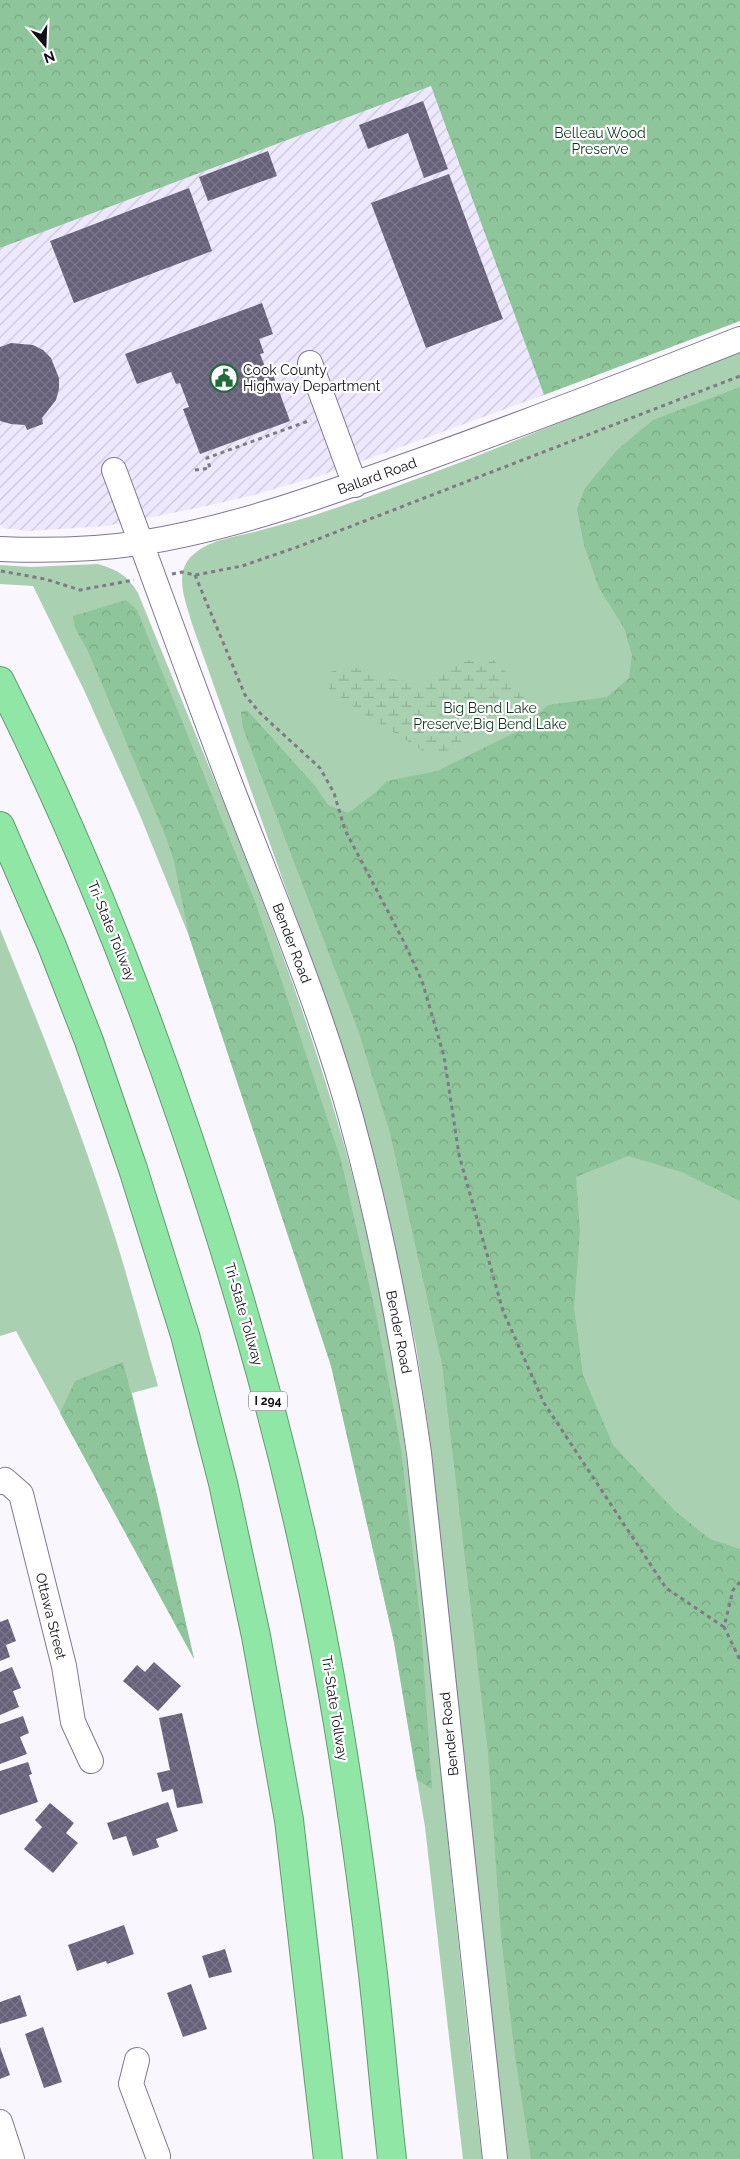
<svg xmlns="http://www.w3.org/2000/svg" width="740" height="2159" font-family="Raleway,sans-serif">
	<defs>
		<pattern id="industrial-furrows" width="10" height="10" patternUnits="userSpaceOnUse" patternTransform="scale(1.25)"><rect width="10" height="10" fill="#eee8ff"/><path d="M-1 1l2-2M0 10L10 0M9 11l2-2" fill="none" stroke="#cbc6da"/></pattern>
		<pattern id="forest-crowns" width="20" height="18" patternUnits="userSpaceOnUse" patternTransform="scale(1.25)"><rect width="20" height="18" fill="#8fc59a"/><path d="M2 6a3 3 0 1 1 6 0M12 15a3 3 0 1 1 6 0" fill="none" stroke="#7aa884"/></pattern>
		<pattern id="wetland-marsh" width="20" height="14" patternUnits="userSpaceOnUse" patternTransform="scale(1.25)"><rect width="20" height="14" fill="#a9d0b0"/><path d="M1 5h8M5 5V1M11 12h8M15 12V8" fill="none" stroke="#90b197"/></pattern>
		<pattern id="building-cross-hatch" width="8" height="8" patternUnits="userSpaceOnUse" patternTransform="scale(1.25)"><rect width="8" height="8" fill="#67607a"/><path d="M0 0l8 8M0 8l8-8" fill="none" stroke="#7b768a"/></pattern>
	</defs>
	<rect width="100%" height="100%" fill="#f9f7fd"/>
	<path fill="url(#industrial-furrows)" d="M431,86L544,395L368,459L322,475L254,495L197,508L107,526L29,531L3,528L0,524V248Z"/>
	<path fill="#a9d0b0" d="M740,350V2159H507L428,1425L416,1346L386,1204L346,1058L192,624C186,601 172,572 194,554C211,539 236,537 258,531C282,524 307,518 330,510C469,463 604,403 740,350Z
		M98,564C118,570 128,576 138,593C221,799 312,1002 363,1218C403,1384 419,1554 436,1723C451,1869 465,2014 482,2159H463L425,1827L394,1642L331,1365L189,936L139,813L84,690L33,586L0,584V565L31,567Z
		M0,929C42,1031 83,1135 116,1240C131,1289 144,1337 158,1386L132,1393L194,1659L16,1331L0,1336Z"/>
	<path fill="url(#forest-crowns)" d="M0,0H740V321L544,395L431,86L0,248Z
		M740,387V1201L682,1172L628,1156L576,1177L580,1231L574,1308L583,1375L613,1445L675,1511L710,1539L740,1549V2159H531L515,2056L501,1936L488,1753L442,1364L390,1133L358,1030L243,728L241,712L247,710L315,786L328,805L348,813L375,793L387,781L437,771L522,729L548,705L607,697L629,678L632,655L624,628L599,588L584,545L577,509L585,488L617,450L653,420Z
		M126,600L137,610L256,904L341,1160L377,1319L401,1449L421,1625L432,1789L417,1780L394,1642L331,1366L189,936L174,861L166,837L88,651L75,628L73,616Z
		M123,1362L157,1495L194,1659L60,1413L75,1381Z"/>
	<path fill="url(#wetland-marsh)" d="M488,655L506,672L525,699L524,711L507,723L444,752L428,754L361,712L329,689L327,681L330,672L350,666L410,684L429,680L464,662Z"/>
	<path fill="url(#building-cross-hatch)" d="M423,101L448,169L424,178L408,133L368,149L359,125Z
		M268,151L277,176L208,201L199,177Z
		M449,174L503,319L426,348L371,203Z
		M189,188L212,251L74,303L50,241Z
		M262,303L273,334L259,339L264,353L260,354L268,374L272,372L290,421L200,454L183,409L189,407L180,383L176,384L171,372L137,384L125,354Z
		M11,343L33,345L43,350L51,358L59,378V389L56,400L42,418L43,424L27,430L25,425L11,424L0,421V347Z
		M8,1619L16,1641L6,1645L10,1657L0,1661V1622Z
		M154,1662L181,1686L158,1711L123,1681L137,1665L145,1672Z
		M12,1667L21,1688L13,1691L19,1707L0,1715V1672Z
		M182,1713L203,1803L177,1808L173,1789L162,1792L157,1773L170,1770L159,1718Z
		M23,1716L29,1733L20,1737L27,1754L0,1764V1724Z
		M28,1762L32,1774L29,1775L38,1802L0,1815V1771Z
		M168,1802L178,1831L156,1839L159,1847L133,1856L126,1836L113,1840L107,1823Z
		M50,1803L74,1823L66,1833L78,1843L53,1873L24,1849L42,1827L35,1820Z
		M124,1925L134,1954L107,1964L106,1961L77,1971L68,1945Z
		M225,1949L232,1972L209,1978L202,1956Z
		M191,1984L207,2029L183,2037L167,1993Z
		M20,1995L27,2016L0,2024V2002Z
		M43,2027L62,2082L44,2088L25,2034Z
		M0,2047L10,2075L0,2079Z"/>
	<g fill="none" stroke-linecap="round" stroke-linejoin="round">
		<g stroke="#7e7791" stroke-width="26">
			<path id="minor" d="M310,363L355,485
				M114,470C154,577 192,684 233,791C275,899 320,1006 351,1118C381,1227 403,1340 419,1453L495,2159
				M0,549C47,551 93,550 140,543C237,528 335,491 427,458C532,420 636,380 740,339
				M0,1482L5,1480L21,1494L64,1666L73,1722L91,1761
				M137,2060L131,2084L158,2156
				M0,2122L12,2159"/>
		</g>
		<g stroke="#649a73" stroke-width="30">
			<path id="highway" d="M0,681C73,826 134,977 186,1131C245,1304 294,1481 327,1661C346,1764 361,1870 373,1974C380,2036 385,2098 392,2159
				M0,826L52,946L89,1041L133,1169L185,1335L223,1483L256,1636L289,1820L328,2159"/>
		</g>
		<path stroke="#7e7b83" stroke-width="3" stroke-dasharray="4 4" stroke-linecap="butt" d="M195,470L210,468L207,458L311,420
			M1,571L45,579L80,590L134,580
			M172,574L182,572L195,575L242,566L300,546L740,376
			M195,575L245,695L260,713L320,768L334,793L345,830L404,942L422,981L444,1056L459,1155L503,1311L544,1403L666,1588L724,1627
			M740,1582L733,1590L724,1627L740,1660"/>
		<use href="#minor" stroke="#fff" stroke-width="24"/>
		<use href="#highway" stroke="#90e6a4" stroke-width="28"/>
	</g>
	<defs>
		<g id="civic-ring" transform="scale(1.4375)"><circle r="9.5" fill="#fff" stroke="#216b39" stroke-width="1.5"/><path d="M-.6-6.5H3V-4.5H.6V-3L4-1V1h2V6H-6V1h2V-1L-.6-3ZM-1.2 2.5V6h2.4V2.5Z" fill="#216b39"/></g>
	</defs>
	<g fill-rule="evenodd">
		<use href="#civic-ring" x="224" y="378"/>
	</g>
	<g text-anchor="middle" stroke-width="4.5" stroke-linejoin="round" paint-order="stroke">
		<rect fill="#fff" stroke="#58565d" stroke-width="1" x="249" y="1391.5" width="38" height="19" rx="4"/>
		<g font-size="12" font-weight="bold" fill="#110e18">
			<text x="268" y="1405">I 294</text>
		</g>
		<g font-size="14" fill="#0e371b" stroke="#fff">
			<text x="600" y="138">Belleau Wood<tspan x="600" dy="16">Preserve</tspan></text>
			<text x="490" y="713">Big Bend Lake<tspan x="490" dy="16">Preserve;Big Bend Lake</tspan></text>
		</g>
		<g font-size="14" fill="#110e18" stroke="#fff" text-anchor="start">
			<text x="243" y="375">Cook County<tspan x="243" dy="16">Highway Department</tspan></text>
		</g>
		<g font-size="14" fill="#110e18" stroke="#fff">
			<text transform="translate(377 476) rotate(-20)" y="5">Ballard Road</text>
			<text transform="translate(112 931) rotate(68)" y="5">Tri-State Tollway</text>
			<text transform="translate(292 943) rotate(69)" y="5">Bender Road</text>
			<text transform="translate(244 1314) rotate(74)" y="5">Tri-State Tollway</text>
			<text transform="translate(399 1332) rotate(79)" y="5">Bender Road</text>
			<text transform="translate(51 1616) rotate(76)" y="5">Ottawa Street</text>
			<text transform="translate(335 1708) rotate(81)" y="5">Tri-State Tollway</text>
			<text transform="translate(449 1734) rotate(-96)" y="5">Bender Road</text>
		</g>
	</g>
	<g transform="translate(45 45) rotate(161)" stroke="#ffffff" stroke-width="4" paint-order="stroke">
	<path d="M0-4L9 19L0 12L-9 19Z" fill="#110e18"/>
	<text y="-8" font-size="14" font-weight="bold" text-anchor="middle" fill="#110e18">N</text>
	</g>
</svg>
